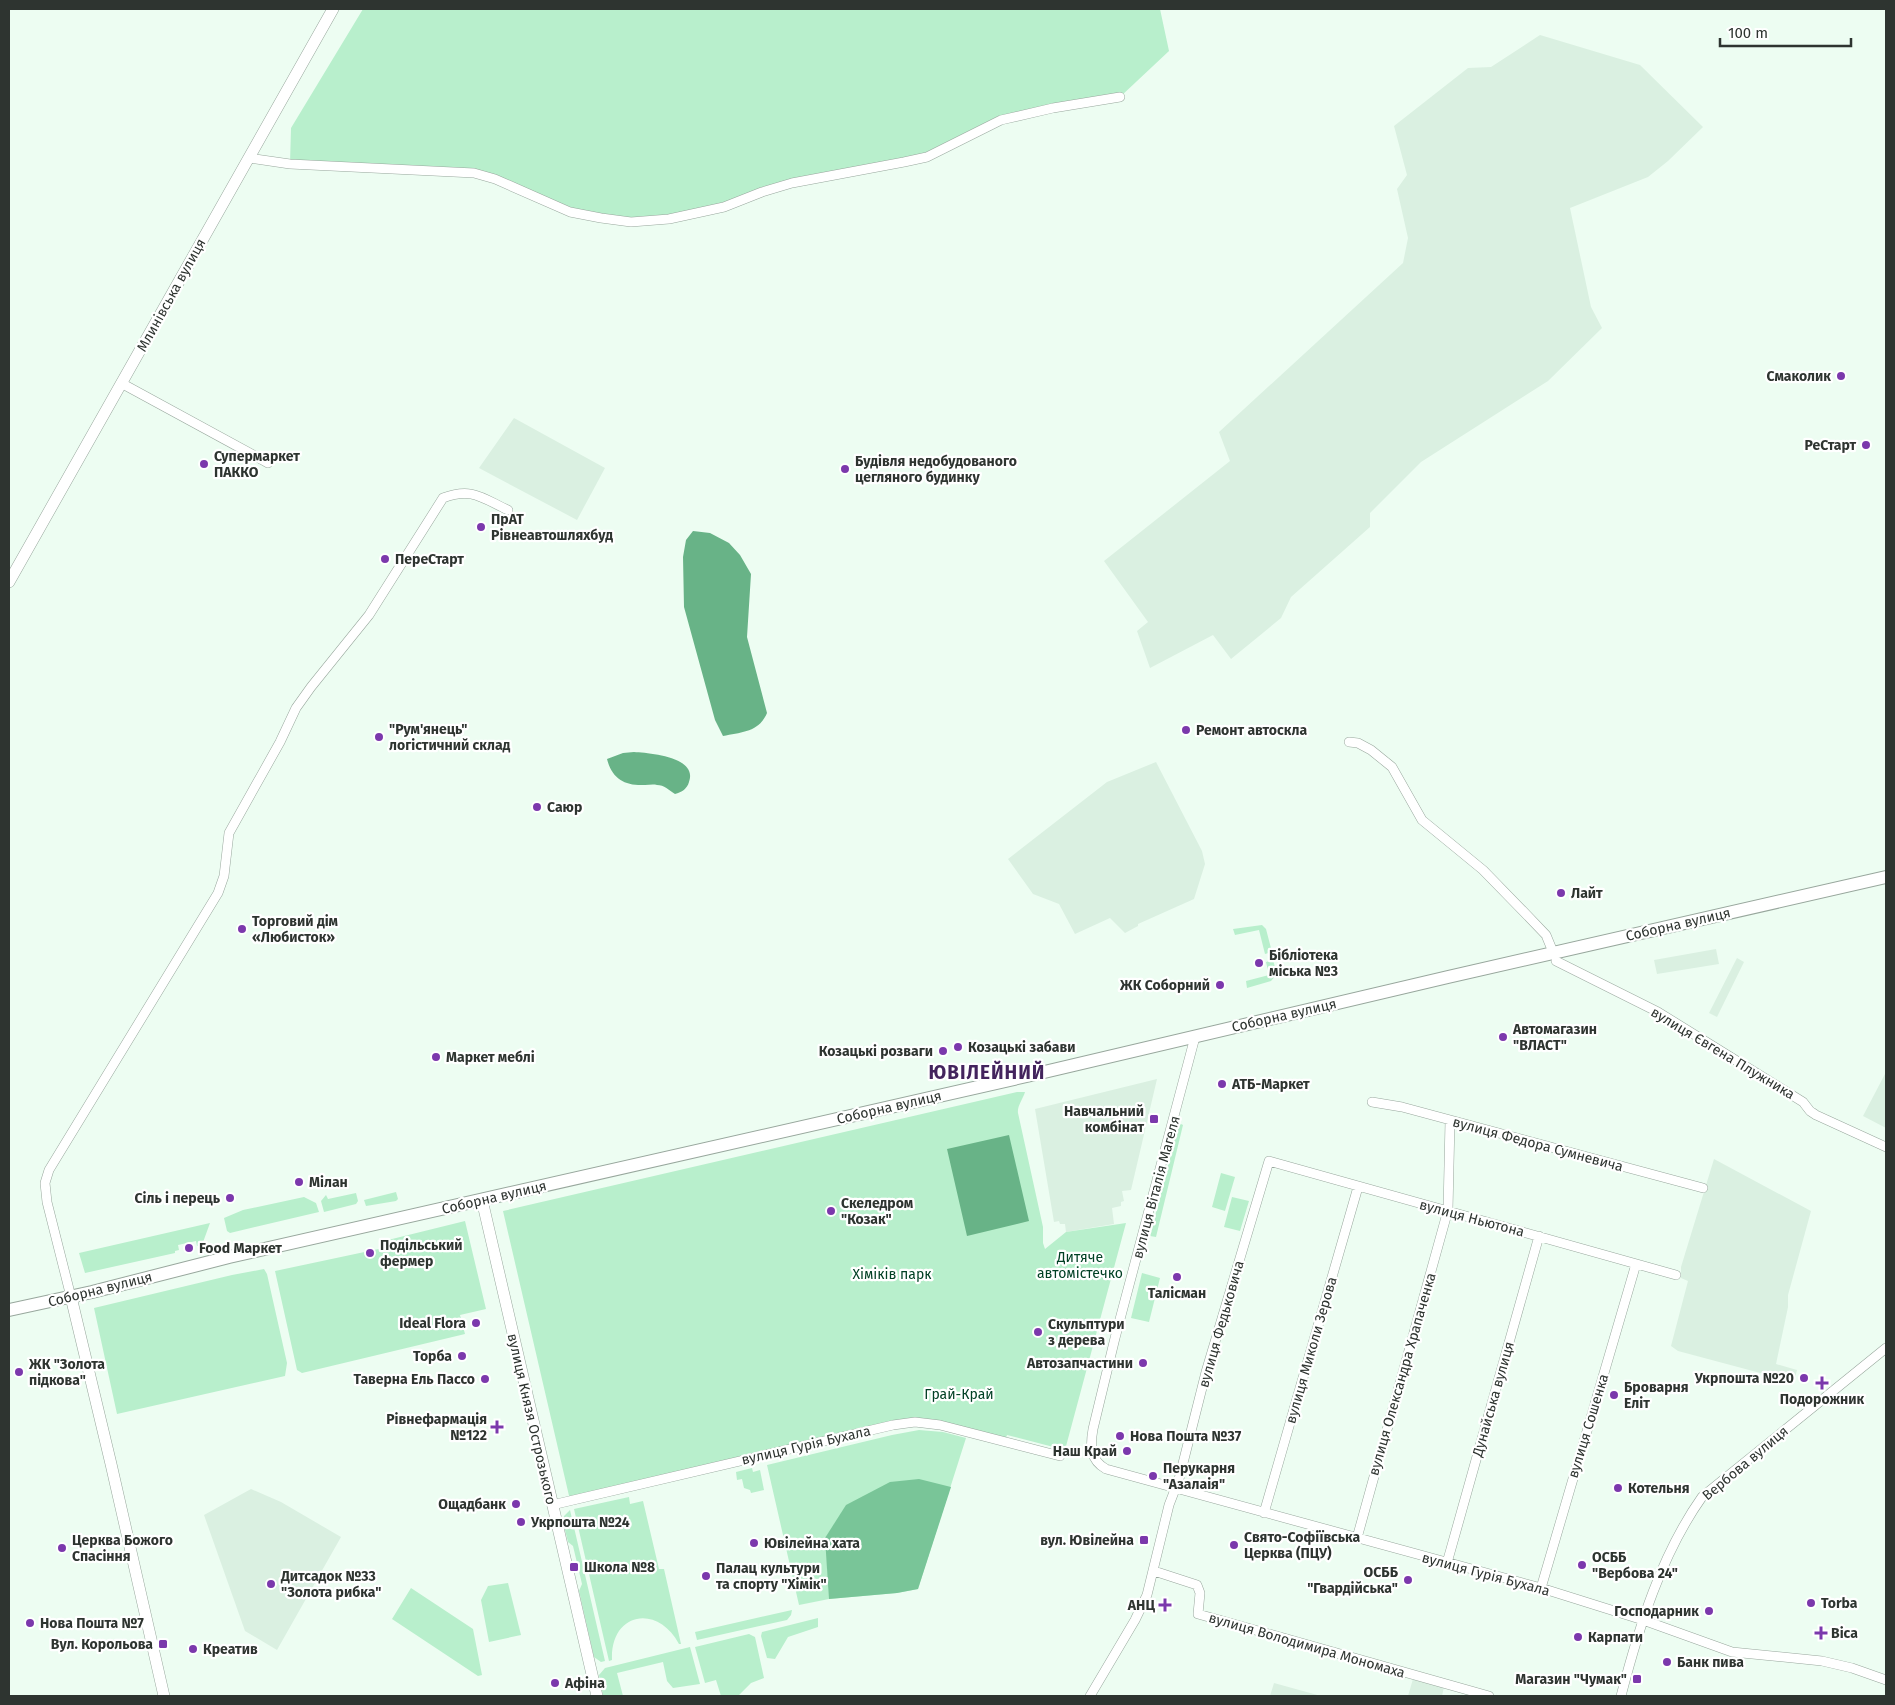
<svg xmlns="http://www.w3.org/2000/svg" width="1895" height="1705" font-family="'Fira Sans',sans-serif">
	<rect width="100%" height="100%" fill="#edfdf2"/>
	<path fill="#daf0e1" d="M1540,35L1640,65L1703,127L1668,161L1648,177L1570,208L1591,307L1602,328L1548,381L1421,462L1370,513V527L1291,597L1281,618L1231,659L1213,635L1150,668L1137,631L1148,622L1104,561L1230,461L1219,432L1403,263L1408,238L1397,189L1407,175L1394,126L1468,68L1491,67Z
		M514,418L605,468L577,520L479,468Z
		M1156,762L1202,851L1205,864L1194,899L1138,924V926L1125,933L1110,918L1075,934L1059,904L1033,894L1008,859L1107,782Z
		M1716,949L1719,964L1657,974L1654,960Z
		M1737,958L1744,962L1717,1017L1709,1013Z
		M1886,1072V1128L1863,1116Z
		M1157,1079L1131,1190L1122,1191L1124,1201L1121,1202V1206L1112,1208L1114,1224L1066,1232L1065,1224H1060L1059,1221L1054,1222L1035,1109Z
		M1714,1159L1811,1211L1788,1295V1307L1776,1364L1797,1370L1794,1382L1678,1351L1671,1346L1688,1281L1681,1278V1267Z
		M251,1489L281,1502L341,1537L277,1650L245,1631L204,1515Z
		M1413,1679L1444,1687L1442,1696H1408Z
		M1274,1683L1321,1696H1270Z"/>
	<path fill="#b8efcc" d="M363,9H1160L1169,51L1120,97L1001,120L927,157L792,183L669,219L601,218L474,173L290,164L291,128Z
		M1262,925L1266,929L1272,952L1265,954L1259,930L1235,935L1233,929Z
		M1273,960L1277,974L1271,981L1247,988L1246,981L1269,975L1266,962Z
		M1017,1092H1025C1023,1099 1017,1106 1018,1113L1043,1227V1243L1045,1249L1066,1232L1126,1223L1065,1450L1007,1435L1005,1441L915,1422L570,1500L503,1211Z
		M1179,1123L1183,1125L1156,1237L1150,1236Z
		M1221,1173L1235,1177L1225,1211L1212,1207Z
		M396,1192L398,1199L396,1201L366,1206L364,1200Z
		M356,1193L358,1201L356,1204L324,1212L321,1201L326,1195L328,1199Z
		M304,1197L316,1203L319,1212L230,1233L227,1231L224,1218L243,1210Z
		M1232,1197L1249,1201L1240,1231L1224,1227Z
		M465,1221L486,1309L460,1315L465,1334L302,1373L297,1370L275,1271L388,1247V1240Z
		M210,1223L202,1245L197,1246L196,1241L178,1245L179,1250L175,1251V1253L85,1273L79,1253Z
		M264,1269L267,1274L287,1363L285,1376L117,1414L94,1308L232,1275Z
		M1142,1273L1160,1278L1149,1322L1131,1318Z
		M919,1430L943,1432L966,1438L918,1589L897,1593L829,1599L799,1605L767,1465L892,1435Z
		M752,1468L753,1472L760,1470L764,1490L751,1493L750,1490L744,1488L742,1479L737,1480L736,1472Z
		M629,1497L630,1504L643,1501L659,1569H664L681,1644H679C657,1603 610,1613 612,1660L609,1661L574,1509Z
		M570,1510L605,1661L601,1662L594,1657L579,1591L582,1584L573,1546L568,1542L563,1522L564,1516Z
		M508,1583L521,1635L489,1642L481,1600L488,1586Z
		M411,1588L473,1629L482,1675L478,1676L392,1619Z
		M792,1610L791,1615L787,1620L697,1640L695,1632Z
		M818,1618V1627L788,1637L775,1659L767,1658L761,1636L762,1632Z
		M749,1634L755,1637L764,1678L751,1683L738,1696H721L716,1680L705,1683L695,1647Z
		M690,1647L700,1684L673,1688L667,1681L663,1662L617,1673L623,1696L603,1695L599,1675L605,1668Z"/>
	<path fill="#79c598" d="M919,1479L951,1487L918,1589L897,1593L829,1599L825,1538L846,1505L890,1482Z"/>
	<path fill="#68b387" d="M693,531L710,533L729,543L740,555L751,574L747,637L767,713C759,732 742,732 723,736L715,720L684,607L683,557L686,540Z
		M634,752C650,753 698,757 689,782C687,789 682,792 675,794C669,790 664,785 657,785C653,784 649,785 645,785C625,786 612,779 607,759L623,753Z
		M1009,1135L1029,1221L967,1236L947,1149Z"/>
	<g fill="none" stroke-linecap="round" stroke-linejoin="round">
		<g stroke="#98a79d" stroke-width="10">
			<path id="street" d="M249,158L290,164L474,173L495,179L570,212L601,218L631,222L669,219L724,207L762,192L792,183L904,162L927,157L1001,120L1053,108L1120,97
				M121,383L268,463
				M1349,742L1358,743L1371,750L1392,767L1422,820L1483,870L1523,911L1546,935L1553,952
				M1556,961L1658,1012L1803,1102L1810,1111L1816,1115L1886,1147
				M1195,1037L1115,1338L1093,1429C1090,1446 1090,1460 1106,1469L1541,1588L1643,1620L1732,1652L1822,1661L1852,1668L1886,1680
				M1372,1102L1402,1107L1703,1188
				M71,1297L47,1202L45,1183L49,1170L218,893L224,876L229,833L280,742L296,708L311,687L369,615L443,498C472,487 482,498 508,510
				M552,1505L893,1425L915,1422L940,1425L1060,1456
				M1264,1513L1358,1187
				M1357,1538L1448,1210L1450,1121
				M1447,1563L1539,1236
				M1154,1571L1197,1585L1200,1593L1198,1614L1489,1696
				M1541,1588L1636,1264
				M1090,1696L1135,1620L1147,1595L1169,1505L1179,1479L1206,1372L1269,1161L1676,1275
				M1621,1696C1639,1627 1661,1555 1702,1497L1886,1348"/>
		</g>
		<g stroke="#98a79d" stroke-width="12">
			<path id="secondary" d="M9,582L333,9
				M482,1200L597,1696
				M71,1297L111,1464L164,1696"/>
		</g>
		<g stroke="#98a79d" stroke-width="14">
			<path id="primary" d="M9,1310L92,1292L229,1257L1040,1073L1448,977L1886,877"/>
		</g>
		<use href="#street" stroke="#fff" stroke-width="9"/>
		<use href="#secondary" stroke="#fff" stroke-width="11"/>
		<use href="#primary" stroke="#fff" stroke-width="12"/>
	</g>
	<g fill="#7b38ac" stroke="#fff" stroke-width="2">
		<circle cx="1841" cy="376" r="5"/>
		<circle cx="1866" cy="445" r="5"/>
		<circle cx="204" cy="464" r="5"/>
		<circle cx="845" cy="469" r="5"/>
		<circle cx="481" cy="527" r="5"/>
		<circle cx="385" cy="559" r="5"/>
		<circle cx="1186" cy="730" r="5"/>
		<circle cx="379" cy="737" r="5"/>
		<circle cx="537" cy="807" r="5"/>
		<circle cx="1561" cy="893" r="5"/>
		<circle cx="242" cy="929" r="5"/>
		<circle cx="1259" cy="963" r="5"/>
		<circle cx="1220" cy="985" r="5"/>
		<circle cx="1503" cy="1037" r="5"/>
		<circle cx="958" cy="1047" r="5"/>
		<circle cx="943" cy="1051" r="5"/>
		<circle cx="436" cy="1057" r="5"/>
		<circle cx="1222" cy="1084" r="5"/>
		<rect x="1149" y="1114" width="10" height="10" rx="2.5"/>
		<circle cx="299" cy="1182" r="5"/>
		<circle cx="230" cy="1198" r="5"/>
		<circle cx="831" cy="1211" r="5"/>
		<circle cx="189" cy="1248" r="5"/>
		<circle cx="370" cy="1253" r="5"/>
		<circle cx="1177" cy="1277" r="5"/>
		<circle cx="476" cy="1323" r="5"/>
		<circle cx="1038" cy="1332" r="5"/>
		<circle cx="462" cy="1356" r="5"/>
		<circle cx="1143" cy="1363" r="5"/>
		<circle cx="19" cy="1372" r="5"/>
		<circle cx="1804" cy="1378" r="5"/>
		<circle cx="485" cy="1379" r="5"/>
		<path d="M1819.5 1375.5h5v5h5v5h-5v5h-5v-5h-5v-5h5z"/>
		<circle cx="1614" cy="1395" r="5"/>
		<path d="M494.5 1419.5h5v5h5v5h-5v5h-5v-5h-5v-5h5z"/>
		<circle cx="1120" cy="1436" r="5"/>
		<circle cx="1127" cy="1451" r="5"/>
		<circle cx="1153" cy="1476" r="5"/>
		<circle cx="1618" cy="1488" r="5"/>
		<circle cx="516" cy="1504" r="5"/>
		<circle cx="521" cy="1522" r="5"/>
		<rect x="1139" y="1535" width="10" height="10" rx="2.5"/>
		<circle cx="754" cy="1543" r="5"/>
		<circle cx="1234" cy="1545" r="5"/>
		<circle cx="62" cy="1548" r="5"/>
		<circle cx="1582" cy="1565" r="5"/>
		<rect x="569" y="1562" width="10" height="10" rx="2.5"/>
		<circle cx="706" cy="1576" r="5"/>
		<circle cx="1408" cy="1580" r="5"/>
		<circle cx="271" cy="1584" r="5"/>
		<circle cx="1811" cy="1603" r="5"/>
		<path d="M1162.5 1597.5h5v5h5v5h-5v5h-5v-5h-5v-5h5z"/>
		<circle cx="1709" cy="1611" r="5"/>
		<circle cx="30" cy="1623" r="5"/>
		<path d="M1818.5 1625.5h5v5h5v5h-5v5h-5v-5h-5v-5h5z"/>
		<circle cx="1578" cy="1637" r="5"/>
		<rect x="158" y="1639" width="10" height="10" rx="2.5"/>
		<circle cx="193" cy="1649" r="5"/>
		<circle cx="1667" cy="1662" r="5"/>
		<rect x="1632" y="1674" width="10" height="10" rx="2.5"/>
		<circle cx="555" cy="1683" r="5"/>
	</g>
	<g text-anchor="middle" stroke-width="4.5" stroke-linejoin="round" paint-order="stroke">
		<g font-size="14" fill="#2e3430" stroke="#fff">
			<text transform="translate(171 295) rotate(-61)" y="5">Млинівська вулиця</text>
			<text transform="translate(1678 924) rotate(-13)" y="5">Соборна вулиця</text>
			<text transform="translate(1284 1015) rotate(-13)" y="5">Соборна вулиця</text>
			<text transform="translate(1723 1053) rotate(31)" y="5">вулиця Євгена Плужника</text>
			<text transform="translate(889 1107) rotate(-13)" y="5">Соборна вулиця</text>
			<text transform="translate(1538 1144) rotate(15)" y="5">вулиця Федора Сумневича</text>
			<text transform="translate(1156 1187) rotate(-75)" y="5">вулиця Віталія Магеля</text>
			<text transform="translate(494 1197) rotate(-13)" y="5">Соборна вулиця</text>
			<text transform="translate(1472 1218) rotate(15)" y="5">вулиця Ньютона</text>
			<text transform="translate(100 1289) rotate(-14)" y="5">Соборна вулиця</text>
			<text transform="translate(1221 1324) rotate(-74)" y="5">вулиця Федьковича</text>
			<text transform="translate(1311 1350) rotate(-74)" y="5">вулиця Миколи Зерова</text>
			<text transform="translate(1402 1374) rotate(-74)" y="5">вулиця Олександра Храпаченка</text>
			<text transform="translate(1493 1399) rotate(-74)" y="5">Дунайська вулиця</text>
			<text transform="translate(532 1419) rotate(77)" y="5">вулиця Князя Острозького</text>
			<text transform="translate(1588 1426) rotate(-73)" y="5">вулиця Сошенка</text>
			<text transform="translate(806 1445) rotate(-13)" y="5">вулиця Гурія Бухала</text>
			<text transform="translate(1745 1463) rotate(-40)" y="5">Вербова вулиця</text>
			<text transform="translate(1486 1574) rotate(15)" y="5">вулиця Гурія Бухала</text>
			<text transform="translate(1307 1645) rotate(16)" y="5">вулиця Володимира Мономаха</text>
		</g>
		<g font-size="14" font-weight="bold" fill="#2e3430" stroke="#fff" text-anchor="start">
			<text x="1831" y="381" text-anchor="end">Смаколик</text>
			<text x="1856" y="450" text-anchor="end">РеСтарт</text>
			<text x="214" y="461">Супермаркет<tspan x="214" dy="16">ПАККО</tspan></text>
			<text x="855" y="466">Будівля недобудованого<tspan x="855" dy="16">цегляного будинку</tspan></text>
			<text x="491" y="524">ПрАТ<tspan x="491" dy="16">Рівнеавтошляхбуд</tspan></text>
			<text x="395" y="564">ПереСтарт</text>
			<text x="389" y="734">"Рум'янець"<tspan x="389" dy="16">логістичний склад</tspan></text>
			<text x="1196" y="735">Ремонт автоскла</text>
			<text x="547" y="812">Саюр</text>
			<text x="1571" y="898">Лайт</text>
			<text x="252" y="926">Торговий дім<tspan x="252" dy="16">«Любисток»</tspan></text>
			<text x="1269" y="960">Бібліотека<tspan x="1269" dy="16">міська №3</tspan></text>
			<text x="1210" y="990" text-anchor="end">ЖК Соборний</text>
			<text x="1513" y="1034">Автомагазин<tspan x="1513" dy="16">"ВЛАСТ"</tspan></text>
			<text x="968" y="1052">Козацькі забави</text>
			<text x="933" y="1056" text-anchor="end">Козацькі розваги</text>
			<text x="446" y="1062">Маркет меблі</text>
			<text x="1232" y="1089">АТБ-Маркет</text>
			<text x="1144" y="1116" text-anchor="end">Навчальний<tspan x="1144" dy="16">комбінат</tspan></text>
			<text x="309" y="1187">Мілан</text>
			<text x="220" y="1203" text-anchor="end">Сіль і перець</text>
			<text x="841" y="1208">Скеледром<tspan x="841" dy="16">"Козак"</tspan></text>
			<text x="380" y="1250">Подільський<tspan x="380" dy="16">фермер</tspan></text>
			<text x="199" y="1253">Food Маркет</text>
			<text x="1177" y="1298" text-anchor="middle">Талісман</text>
			<text x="466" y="1328" text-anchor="end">Ideal Flora</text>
			<text x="1048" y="1329">Скульптури<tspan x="1048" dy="16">з дерева</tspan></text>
			<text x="452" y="1361" text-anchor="end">Торба</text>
			<text x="1133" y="1368" text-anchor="end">Автозапчастини</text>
			<text x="29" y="1369">ЖК "Золота<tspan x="29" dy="16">підкова"</tspan></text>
			<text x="1794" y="1383" text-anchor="end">Укрпошта №20</text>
			<text x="475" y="1384" text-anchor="end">Таверна Ель Пассо</text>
			<text x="1624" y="1392">Броварня<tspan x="1624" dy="16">Еліт</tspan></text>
			<text x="1822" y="1404" text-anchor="middle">Подорожник</text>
			<text x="487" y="1424" text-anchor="end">Рівнефармація<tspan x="487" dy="16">№122</tspan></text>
			<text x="1130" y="1441">Нова Пошта №37</text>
			<text x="1117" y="1456" text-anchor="end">Наш Край</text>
			<text x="1163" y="1473">Перукарня<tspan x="1163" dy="16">"Азалаія"</tspan></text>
			<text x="1628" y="1493">Котельня</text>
			<text x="506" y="1509" text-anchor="end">Ощадбанк</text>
			<text x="531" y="1527">Укрпошта №24</text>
			<text x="1244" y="1542">Свято-Софіївська<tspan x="1244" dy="16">Церква (ПЦУ)</tspan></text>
			<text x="72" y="1545">Церква Божого<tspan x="72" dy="16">Спасіння</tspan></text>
			<text x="1134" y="1545" text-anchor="end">вул. Ювілейна</text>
			<text x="764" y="1548">Ювілейна хата</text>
			<text x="1592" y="1562">ОСББ<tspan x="1592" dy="16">"Вербова 24"</tspan></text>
			<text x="584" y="1572">Школа №8</text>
			<text x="716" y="1573">Палац культури<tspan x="716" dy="16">та спорту "Хімік"</tspan></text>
			<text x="1398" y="1577" text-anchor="end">ОСББ<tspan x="1398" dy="16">"Гвардійська"</tspan></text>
			<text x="281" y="1581">Дитсадок №33<tspan x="281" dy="16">"Золота рибка"</tspan></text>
			<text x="1821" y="1608">Torba</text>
			<text x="1155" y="1610" text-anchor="end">АНЦ</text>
			<text x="1699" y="1616" text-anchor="end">Господарник</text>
			<text x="40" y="1628">Нова Пошта №7</text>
			<text x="1831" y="1638">Віса</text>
			<text x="1588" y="1642">Карпати</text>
			<text x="153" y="1649" text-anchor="end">Вул. Корольова</text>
			<text x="203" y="1654">Креатив</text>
			<text x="1677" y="1667">Банк пива</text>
			<text x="1627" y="1684" text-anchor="end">Магазин "Чумак"</text>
			<text x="565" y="1688">Афіна</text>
		</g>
		<g font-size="14" fill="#004024" stroke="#fff">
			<text x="1080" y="1262">Дитяче<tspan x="1080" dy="16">автомістечко</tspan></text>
			<text x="892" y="1279">Хіміків парк</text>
			<text x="959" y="1399">Грай-Край</text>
		</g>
		<g font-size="19" font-weight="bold" letter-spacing="1" fill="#43245d" stroke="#fff">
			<text x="987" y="1079">ЮВІЛЕЙНИЙ</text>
		</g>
	</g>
	<rect width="1895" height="1705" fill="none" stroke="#2e3430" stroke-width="20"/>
	<path d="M1720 38v8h131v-8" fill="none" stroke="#2e3430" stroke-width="2.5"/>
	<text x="1728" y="38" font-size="15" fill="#2e3430" stroke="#ffffff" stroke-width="4" paint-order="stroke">100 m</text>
</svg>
